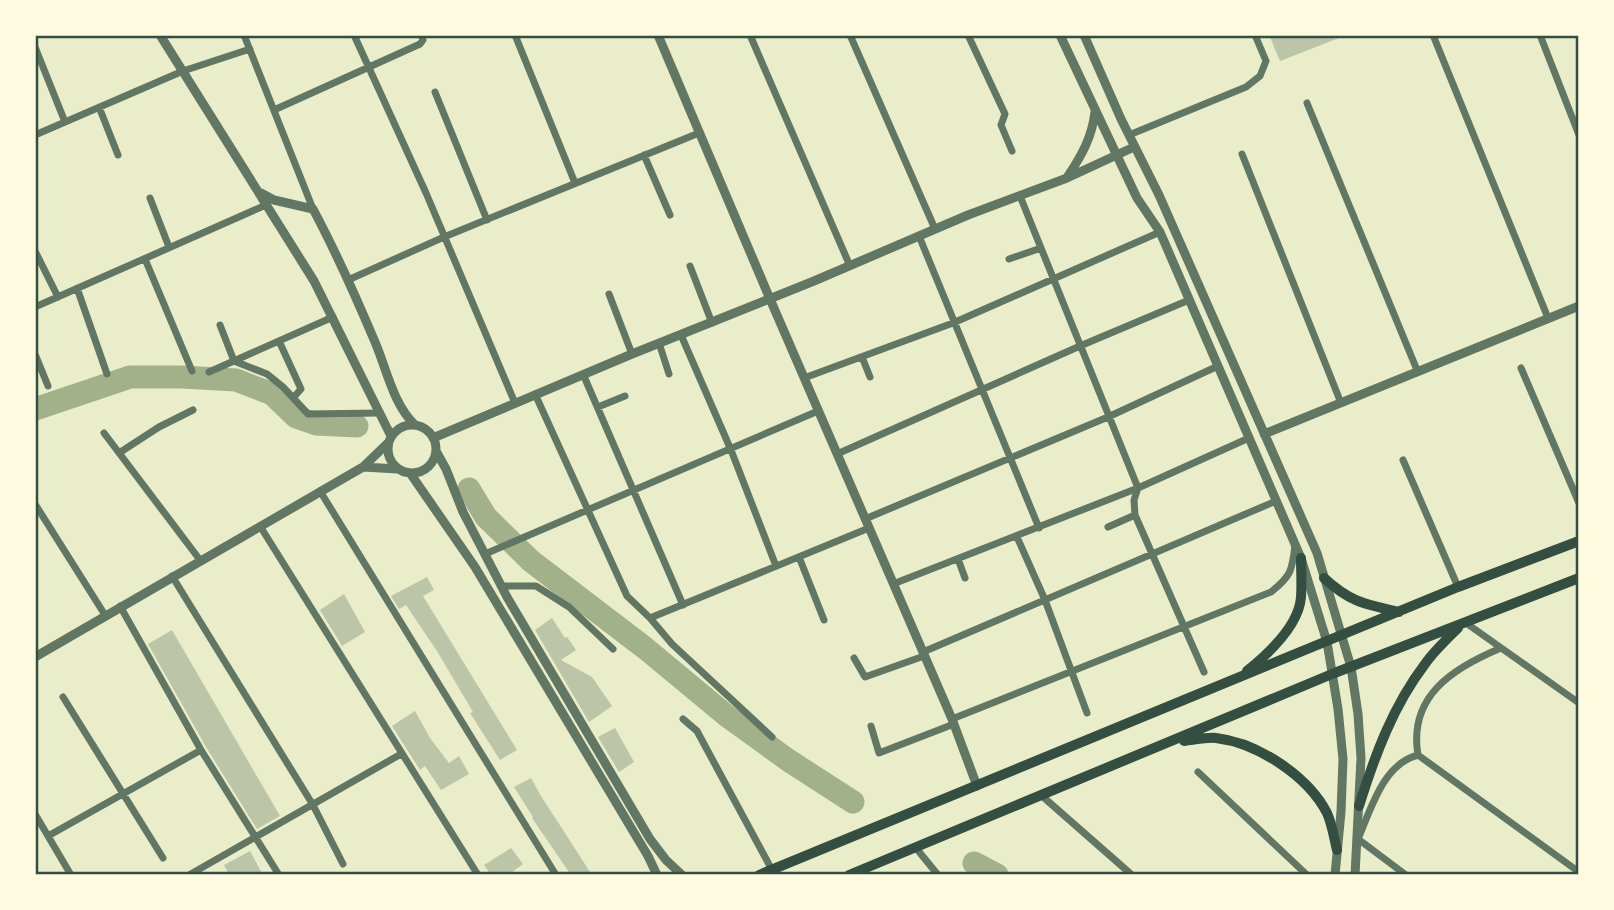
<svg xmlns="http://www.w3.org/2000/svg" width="1614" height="910" font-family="Rubik,sans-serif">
	<rect width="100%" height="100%" fill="#e9edc9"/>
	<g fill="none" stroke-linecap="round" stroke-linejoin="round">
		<path stroke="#a3b18a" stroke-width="23" d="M35,409L130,377H182L236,380L272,394L296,417L316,424L357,426
			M469,489L486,517L531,561L645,648L727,716L788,760L853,802
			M974,863L997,875"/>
	</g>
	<path fill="#bcc5a7" d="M1269,35H1343L1344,36L1280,61Z
		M427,577L434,590L423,596L517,750L500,760L470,713L473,712L437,651L406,605L399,609L391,596Z
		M344,594L365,632L342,646L320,610Z
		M552,618L565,638L567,637L576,650L561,660L592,677L612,706L589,722L535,630Z
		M172,630L280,816L257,829L206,747L148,644Z
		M415,711L430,738L449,763L459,756L469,774L441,790L425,766L420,770L392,726Z
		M615,728L634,762L619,772L598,737Z
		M531,778L541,796L592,875H571L532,818L533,817L514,787Z
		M511,848L523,864L508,875H491L484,865Z
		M250,851L263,875H229L224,865Z"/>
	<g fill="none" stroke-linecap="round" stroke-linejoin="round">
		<path stroke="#617663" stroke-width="7" d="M244,35L313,209
			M354,35L426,193L515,403
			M515,35L575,183
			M750,35L850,266
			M850,35L935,229
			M968,35L1005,114L1001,125L1012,151
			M1433,35L1548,318
			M1540,35L1579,135
			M35,47L65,122
			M435,92L487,220
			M1307,103L1417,370
			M99,107L118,155
			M274,110L420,44L423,40L421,35
			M35,135L183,71L250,49
			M1129,135L1246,87L1260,76L1266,61L1255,35
			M1242,154L1341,403
			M644,155L670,215
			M1020,196L1138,488L1134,500L1135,515L1204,672
			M150,198L169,247
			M919,236L1039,528
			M35,251L58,297
			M145,259L192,371
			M1009,259L1041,248
			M690,266L712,323
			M348,280L444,237L699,133
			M77,288L107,374
			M609,294L632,354
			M35,307L266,205
			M220,325L234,361L267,374L283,387L308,414L380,413
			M681,335L731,450L776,566
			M279,341L301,389L293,398
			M659,343L669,374
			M35,354L48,386
			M862,357L870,377
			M1521,368L1579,503
			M209,372L333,317
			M583,374L683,605
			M804,378L953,323L1160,232
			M535,394L627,596L650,618L672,644L772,737
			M598,407L625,396
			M104,433L200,560
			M119,453L159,427L193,410
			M837,454L1080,346L1189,300
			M1403,460L1458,587
			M320,491L556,875
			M35,504L105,615
			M865,519L1108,417L1218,366
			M260,526L478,875
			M1108,527L1135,515
			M1017,537L1045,600L1087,713
			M485,554L818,411
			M799,557L824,620
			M958,559L965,578
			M172,576L313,805L343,864
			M893,584L1138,488L1249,438
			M501,586H536L569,607L613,649
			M120,606L201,750L279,875
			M650,618L869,528
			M1466,623L1579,703
			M923,652L1276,501
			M854,658L865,677L924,656
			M63,697L163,858
			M683,719L697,731L772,870
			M952,719L1271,592C1291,576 1292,571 1295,546
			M871,726L879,753L954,724
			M1418,755L1579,872
			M1198,772L1307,875
			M1042,796L1132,875
			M35,814L71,875
			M48,836L201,750
			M916,848L938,875
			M189,875L401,754
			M1406,875L1358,839C1371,809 1383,764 1418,755C1408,696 1453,668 1501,648"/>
		<path stroke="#617663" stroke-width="9" d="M160,35L314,281L391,436
			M658,35L770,299L952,719L977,786
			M1060,35L1137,198L1160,232L1301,558L1327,642L1338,709L1343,759L1341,812L1335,875
			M1084,35L1121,119L1159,195L1317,553L1351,667L1358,714L1361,758L1355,875
			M1068,176C1082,155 1092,137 1095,112
			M261,193L274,200L313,209C336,252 356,297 375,342C387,370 393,404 415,425
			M388 449a24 24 0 1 1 48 0a24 24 0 1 1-48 0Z
			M1264,434L1579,306
			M433,438L632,354L814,281L968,215L1067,178L1134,147
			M436,451L446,469L463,512L507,597L650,839L666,860L682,875
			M363,467L398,469
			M410,473L475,567L648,856L657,875
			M35,657L363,467L389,442"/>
		<path stroke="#344e41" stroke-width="10" d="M1324,578C1350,602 1364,604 1399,612
			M1247,671C1268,654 1299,626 1301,597C1302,584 1301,571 1301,558
			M1184,741C1194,740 1206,737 1216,738C1258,743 1308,776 1327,813C1332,824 1334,838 1337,850
			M1359,806C1375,755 1393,706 1425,664C1434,651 1447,639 1458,628
			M759,875L1458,587L1579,541
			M849,875L1332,674L1579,578"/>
	</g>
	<rect width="1614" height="910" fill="none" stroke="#fefae0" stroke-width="74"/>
	<rect x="37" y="37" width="1540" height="836" fill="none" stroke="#344e41" stroke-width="2.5"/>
</svg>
